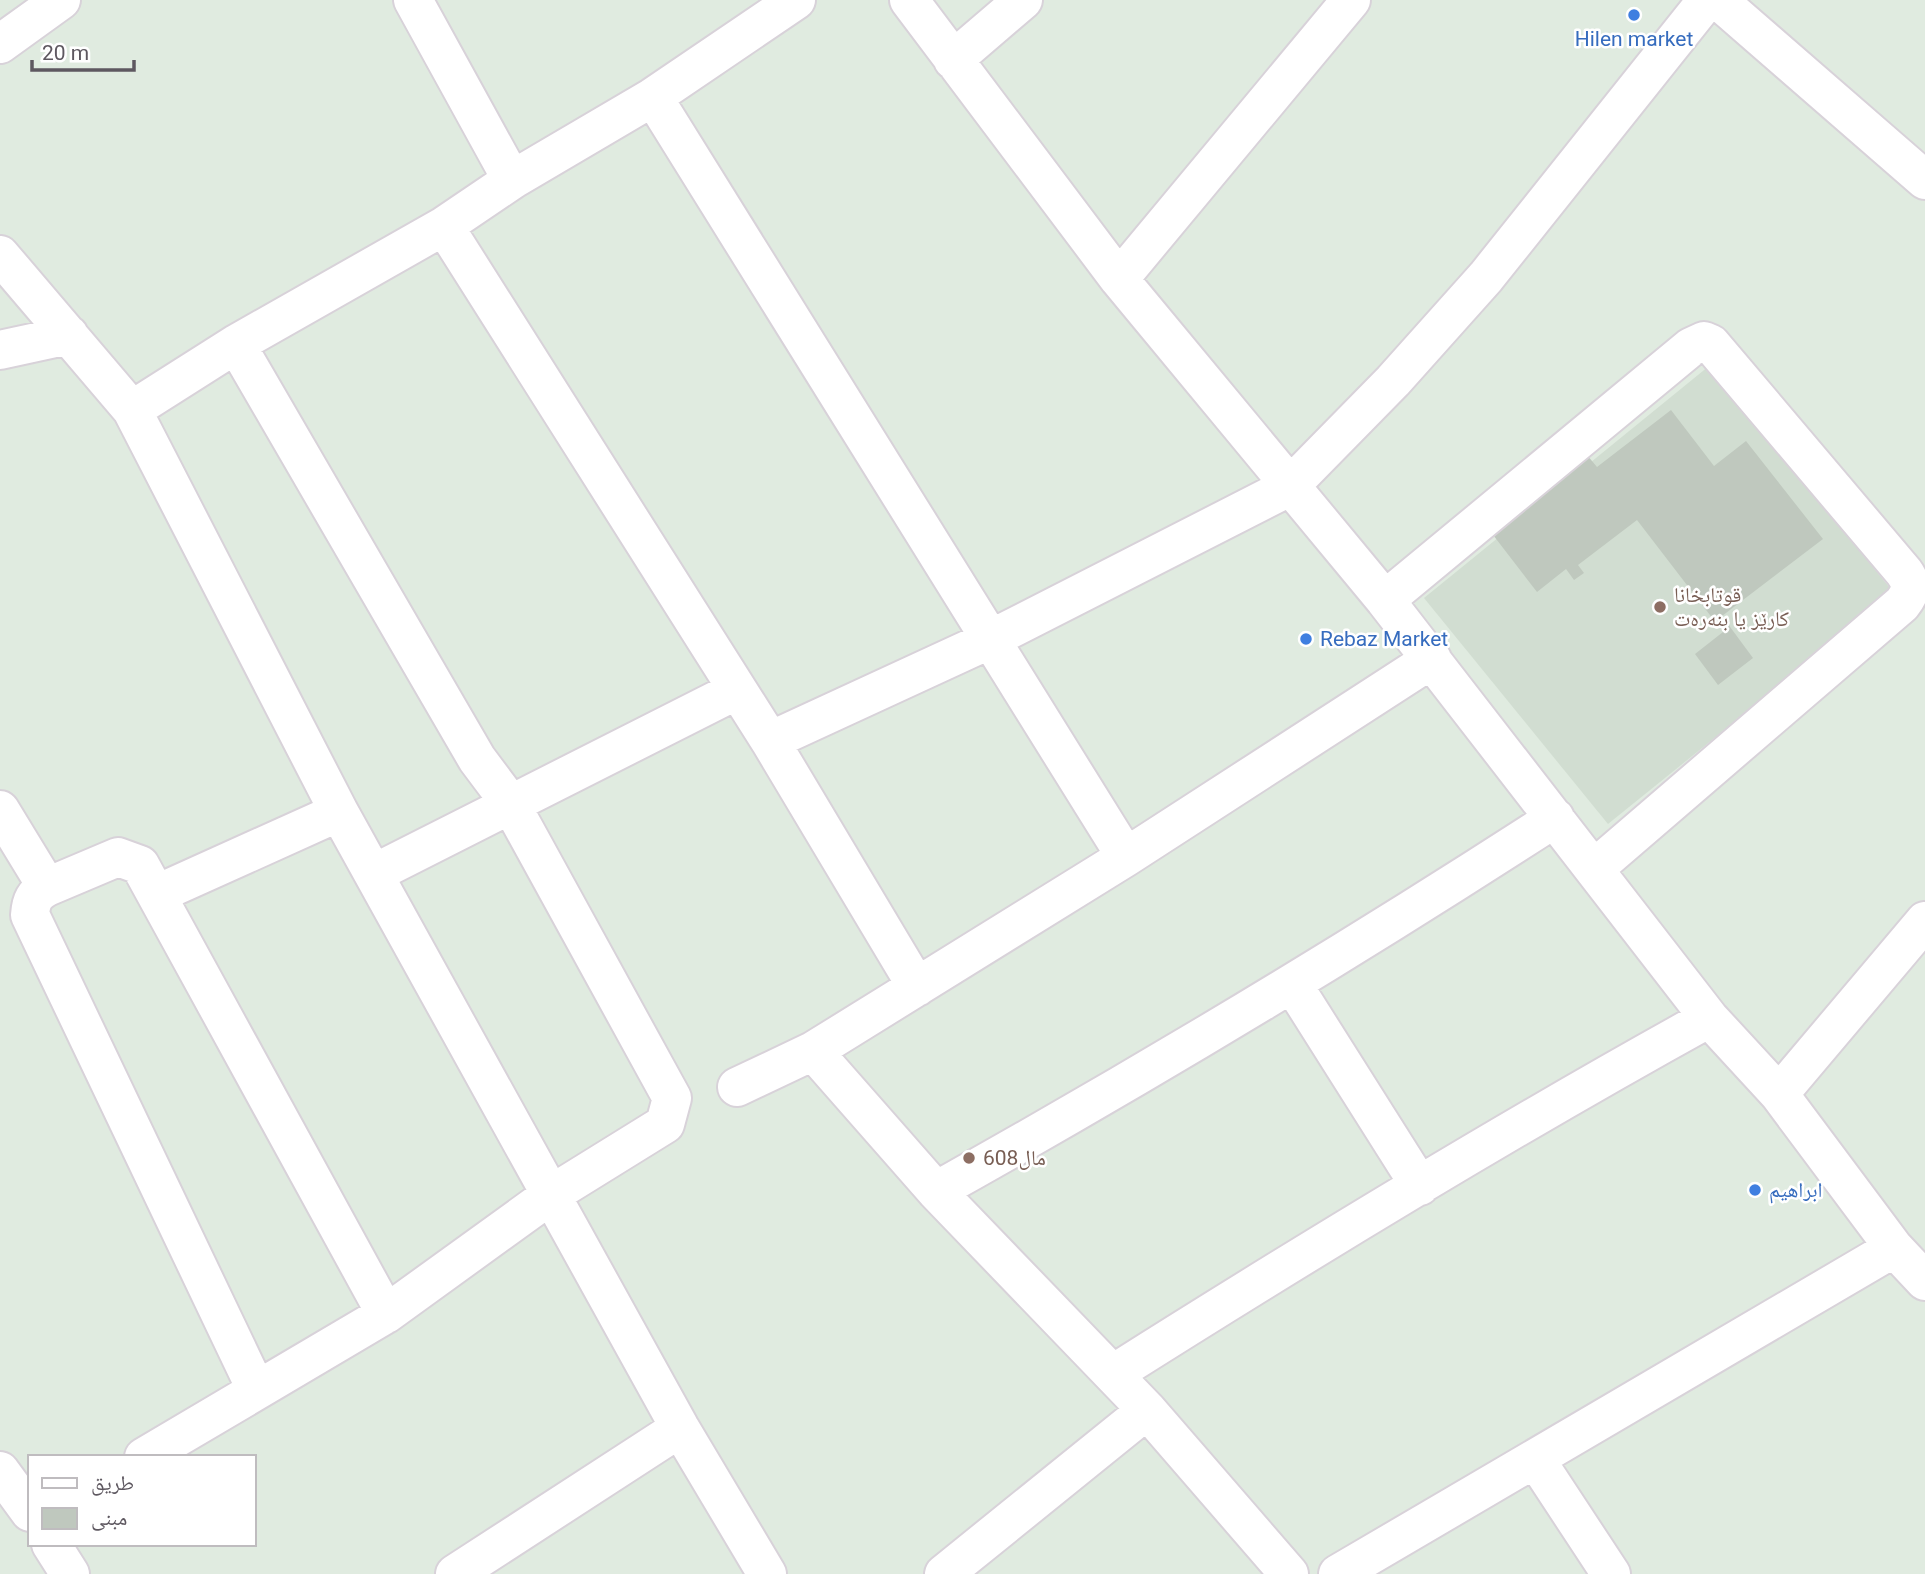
<svg xmlns="http://www.w3.org/2000/svg" width="1925" height="1574" font-family="Roboto,'Noto Naskh Arabic',sans-serif">
	<rect width="100%" height="100%" fill="#e0ebe0"/>
	<path fill="#d1ddd1" d="M1709,366L1894,593L1608,824L1424,598Z"/>
	<path fill="#bfc8be" d="M1671,410L1714,466L1746,441L1823,539L1722,616L1753,658L1718,685L1695,654L1723,632L1637,520L1578,565L1584,573L1574,580L1566,569L1537,592L1490,531L1587,455L1597,467Z"/>
	<g fill="none" stroke-linecap="round" stroke-linejoin="round">
		<g stroke="#d8d2d9" stroke-width="42">
			<path id="minor" d="M413,0L512,180
				M909,0L1119,279L1385,600L1709,1018L1779,1094L1894,1248L1925,1281
				M1718,0L1925,180
				M0,44L61,0
				M953,60L1023,0
				M653,97L1126,857
				M444,226L770,741L917,987
				M0,255L132,410L339,812L680,1428L767,1574
				M1119,279L1351,0
				M0,350L69,335
				M132,410L236,344L444,226L512,180L653,97L796,0
				M1385,600L1691,347L1704,341L1711,344L1904,572C1913,584 1911,593 1902,604L1595,868
				M770,741L989,640L1289,487L1393,381L1486,277L1707,0
				M0,810L47,887
				M375,873L737,690
				M157,894L339,812
				M1293,985L1420,1186
				M813,1051L936,1191L1147,1410L1289,1574
				M737,1087L813,1051L1126,857L1432,659
				M1779,1094L1925,921
				M936,1191C1147,1073 1353,949 1555,818
				M1113,1374C1309,1250 1506,1130 1709,1018
				M256,1389L30,915C31,901 34,894 47,887L118,857L140,865L386,1314
				M144,1457L386,1314L552,1194L665,1124L672,1098L510,803L477,759L236,344
				M1536,1460L1611,1574
				M0,1471L30,1512
				M51,1544L70,1574
				M455,1574L680,1428
				M944,1574L1147,1410
				M1338,1574L1894,1248"/>
		</g>
		<use href="#minor" stroke="#fff" stroke-width="38"/>
	</g>
	<g fill="#3f7fe0" stroke="#fff" stroke-width="2.5">
		<circle cx="1634" cy="15" r="7"/>
		<circle cx="1306" cy="639" r="7"/>
		<circle cx="1755" cy="1190" r="7"/>
	</g>
	<g fill="#8d6e63" stroke="#fff" stroke-width="2.5">
		<circle cx="1660" cy="607" r="7"/>
		<circle cx="969" cy="1158" r="7"/>
	</g>
	<g text-anchor="middle" stroke-width="5" stroke-linejoin="round" paint-order="stroke">
		<g font-size="21" fill="#366cbe" stroke="#fff" text-anchor="start">
			<text x="1634" y="46" text-anchor="middle">Hilen market</text>
			<text x="1320" y="646">Rebaz Market</text>
			<text x="1769" y="1197">ابراهيم</text>
		</g>
		<g font-size="21" fill="#785e54" stroke="#fff" text-anchor="start">
			<text x="1674" y="602">قوتابخانا<tspan x="1674" dy="24">کارێز یا بنەرەت</tspan></text>
			<text x="983" y="1165">مال608</text>
		</g>
	</g>
	<rect x="28" y="1455" width="228" height="91" fill="#ffffff" stroke="#bfbcbf" stroke-width="2"/>
	<rect x="42" y="1478" width="35" height="10" fill="#ffffff" stroke="#bfbcbf" stroke-width="2"/>
	<text x="91" y="1490" font-size="21" fill="#5e5860">طريق</text>
	<rect x="42" y="1508" width="35" height="21" fill="#bfc8be" stroke="#bfbcbf" stroke-width="2"/>
	<text x="91" y="1525" font-size="21" fill="#5e5860">مبنى</text>
	<path d="M32 60v10h102v-10" fill="none" stroke="#5e5860" stroke-width="3.5"/>
	<text x="42" y="60" font-size="21" fill="#5e5860" stroke="#ffffff" stroke-width="5" paint-order="stroke">20 m</text>
</svg>
